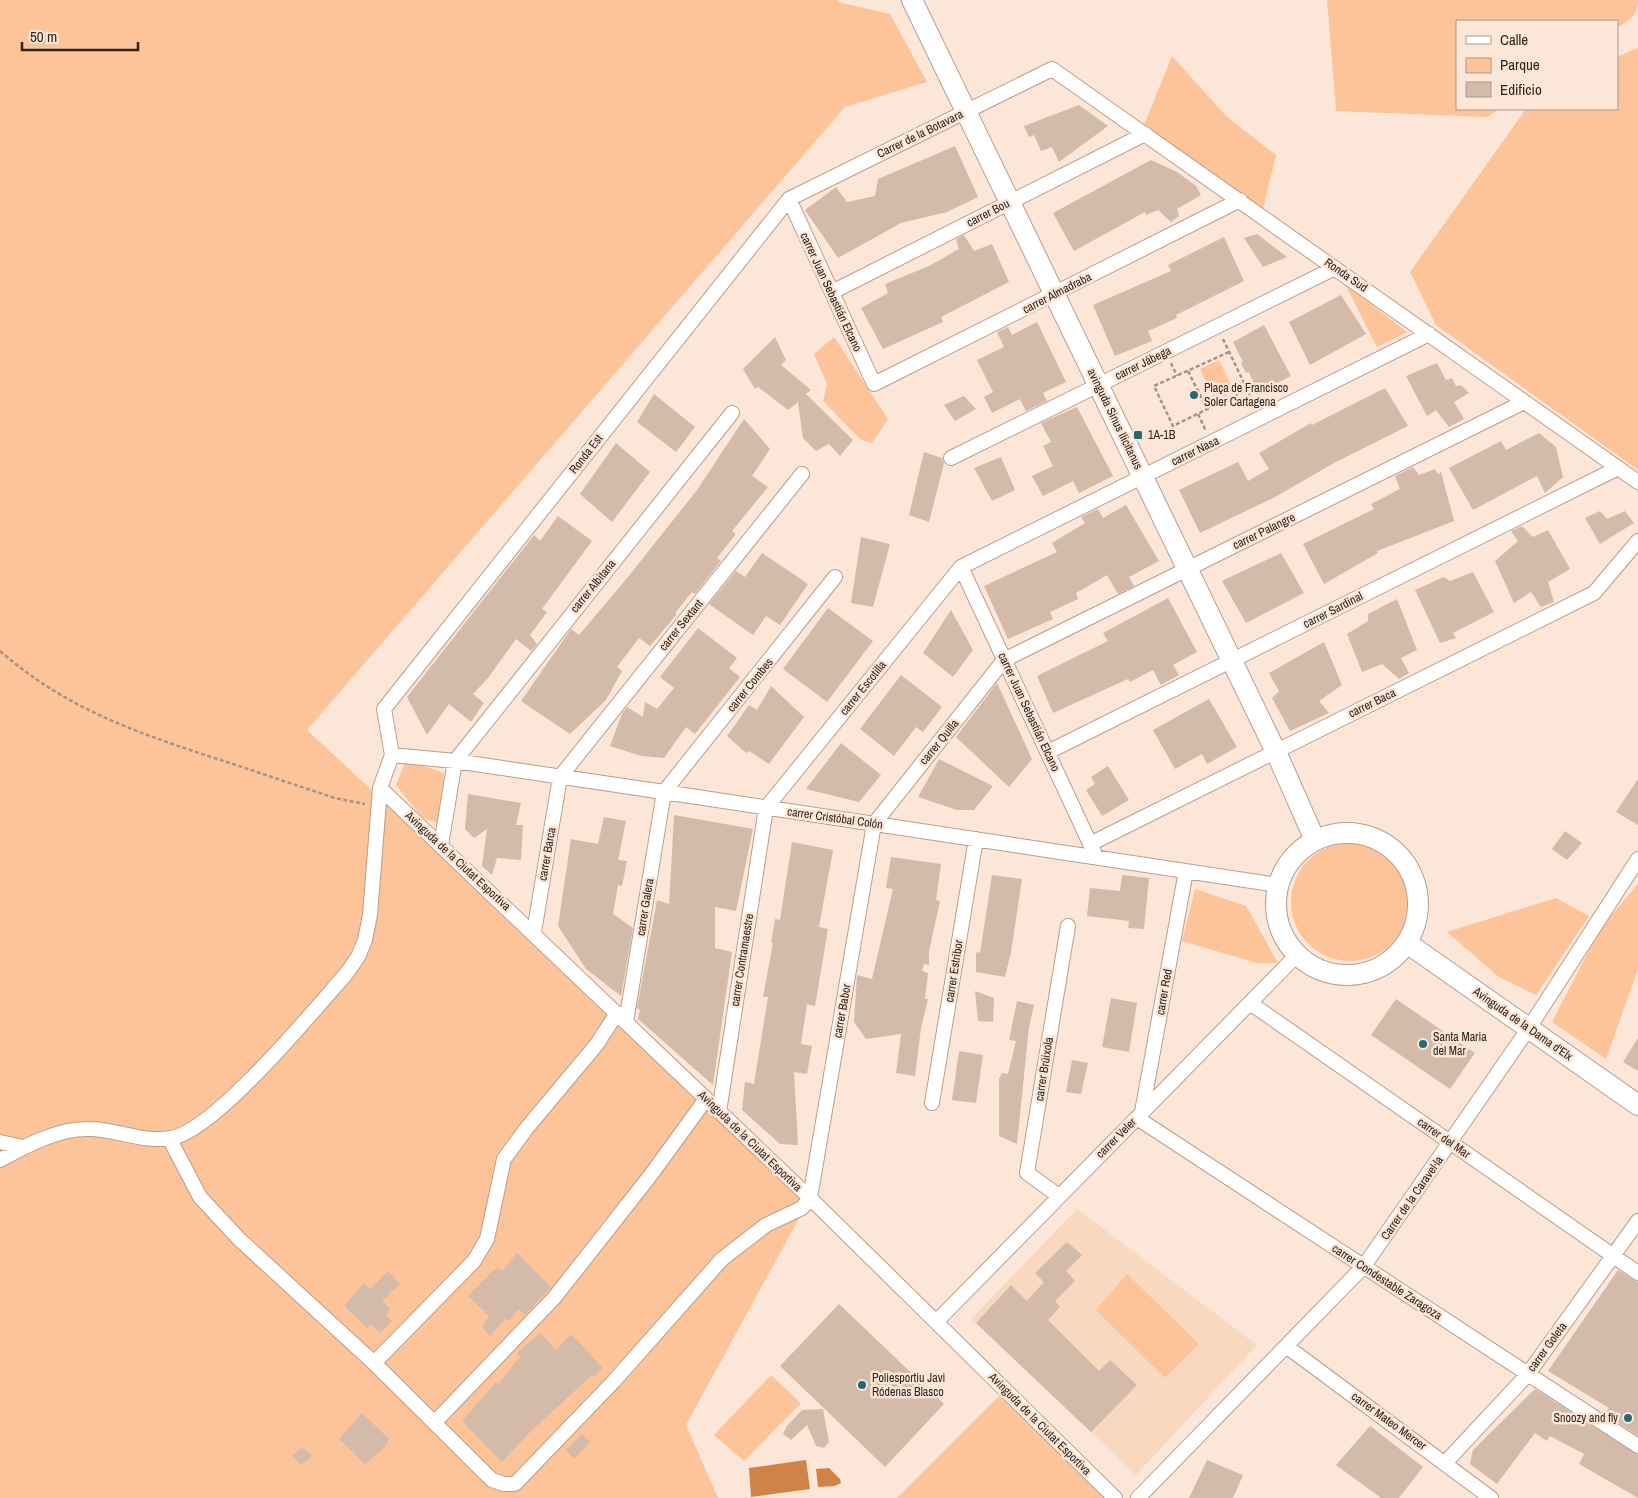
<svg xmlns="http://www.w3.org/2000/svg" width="1638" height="1498" font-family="'Archivo Narrow',sans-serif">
	<rect width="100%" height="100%" fill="#fce6d7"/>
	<path fill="#f9d8c0" d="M1077,1209L1257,1345L1136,1475L971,1319Z"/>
	<path fill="#fdc399" d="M0,0H837L842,3L890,14L927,82L845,107L307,730L810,1198L686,1425L718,1498H0Z
		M1327,0H1638C1638,16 1629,20 1617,28V21H1457V109H1499L1487,117L1336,111Z
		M1638,48V470L1436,325L1410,272L1526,109H1617V57Z
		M1172,56L1226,116L1276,155L1263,209L1144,125Z
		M1345,284L1407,332L1377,347Z
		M834,337L888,419L872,443L861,440L823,401L827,384L814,354Z
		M1219,360L1234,392L1215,401L1200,369Z
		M406,760L444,773L439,823L422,818L396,785Z
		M1291 902a59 59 0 1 1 118 0a59 59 0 1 1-118 0Z
		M1638,884V969L1606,1059L1552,1022L1600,929Z
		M1195,889L1246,906L1278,963H1257L1182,941Z
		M1556,898L1589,916L1536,995L1499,977L1447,932Z
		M1127,1274L1199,1344L1165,1378L1096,1310Z
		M771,1375L801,1403L744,1461L714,1435Z
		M1005,1390L1115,1498H897Z"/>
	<path fill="#cf8347" d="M806,1460L810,1489L751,1497L749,1468Z
		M829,1468L840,1479L841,1483L835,1486L818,1487L816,1469Z"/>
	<path fill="#d4baa8" d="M1079,105L1108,126L1059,162L1052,147L1041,151L1034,135L1029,137L1024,126Z
		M955,146L978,197L947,212L901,223L838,258L805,210L836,187L847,202L875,196L878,179Z
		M1151,160L1177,172L1196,186L1201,195L1177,209L1179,216L1171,222L1158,210L1146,215L1145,212L1074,251L1053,213Z
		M1257,234L1287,257L1263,267L1244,238Z
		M964,235L974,251L992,244L1009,282L941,317L943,322L883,349L861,308L888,293L885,284L929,266L959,249L956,239Z
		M1224,237L1244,281L1176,315L1177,318L1148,331L1152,341L1115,356L1093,305L1171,271L1168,265Z
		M1341,295L1366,334L1310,365L1289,322Z
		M1037,322L1066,382L1043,393L1047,401L1026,411L1020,399L992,413L984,397L993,392L977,360L1004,347L997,332L1008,327L1012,335Z
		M1264,325L1291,376L1258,393L1249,372L1246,373L1241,363L1243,362L1233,342Z
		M775,337L786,360L781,365L811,390L806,394L853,440L840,456L829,444L816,451L803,438L798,402L788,410L758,387L755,389L743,369Z
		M1437,363L1446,380L1452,378L1456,386L1461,385L1469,393L1454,402L1464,419L1449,427L1436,410L1427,416L1406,376Z
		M1385,388L1408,426L1334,463L1275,497L1200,533L1179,490L1238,462L1248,481L1269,469L1259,453L1311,423L1312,425Z
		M654,394L695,427L676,452L637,422Z
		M964,396L976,409L955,421L944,405Z
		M1077,407L1113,476L1079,493L1073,481L1043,496L1032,476L1053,466L1043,446L1051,442L1041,423Z
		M744,419L770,449L752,476L768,487L732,531L736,534L717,558L721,561L695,594L692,592L675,613L677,614L650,646L639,638L617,667L622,671L606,700L570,734L521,701L571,629L579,635L628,577L697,490Z
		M1539,433L1556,447L1563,477L1545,493L1537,476L1473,510L1449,468L1501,441L1506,450Z
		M616,443L650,472L612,522L580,494Z
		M924,452L942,458L944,463L929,522L909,515Z
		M1001,457L1015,490L992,501L974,468Z
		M1413,467L1419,475L1435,469L1438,474L1441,472L1454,521L1377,551L1378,553L1324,584L1303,544L1374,509L1371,504L1400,489L1395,476Z
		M1126,505L1159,561L1129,577L1134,586L1118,594L1107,575L1076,593L1078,599L1050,612L1053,619L1008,639L984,586L1057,552L1052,543L1085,523L1081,517L1098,509L1103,518Z
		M1600,511L1607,519L1625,511L1634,523L1600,544L1585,518Z
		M558,516L592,541L542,609L547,612L530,635L537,644L531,651L516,639L488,678L473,694L484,703L471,722L449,704L427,735L407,697L534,535L540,541Z
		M1522,526L1533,537L1548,530L1570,569L1548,582L1554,602L1541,607L1531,592L1514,603L1495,561L1518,541L1511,531Z
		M861,537L890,544L873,607L851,603Z
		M762,553L808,584L780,625L766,616L753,635L709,604L736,571L745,577Z
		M1281,553L1304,593L1246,623L1222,581Z
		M1473,572L1494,612L1453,633L1456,638L1440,643L1415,590L1444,577L1450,581Z
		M1168,598L1197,652L1173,665L1179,675L1161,685L1153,670L1130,682L1128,679L1053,713L1037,676L1108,641L1103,633Z
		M1397,599L1417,650L1401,658L1409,673L1399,679L1382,664L1362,672L1347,634L1368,621V614Z
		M828,608L873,641L827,702L783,669Z
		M951,610L973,650L953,677L923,653Z
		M698,628L737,658L729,668L740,677L695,734L686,727L664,758L641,756L610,746L622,714L627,707L643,717L645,702L657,709L674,688L660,677Z
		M1324,642L1342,685L1319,701L1329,713L1290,731L1272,698L1279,691L1269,673Z
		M901,675L942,707L923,732L916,727L894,756L860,729Z
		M997,683L1032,759L1009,787L956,737Z
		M771,686L804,717L769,764L749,751L746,753L727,736L749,705L757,710Z
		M1209,699L1237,747L1207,764L1202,754L1175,769L1153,730Z
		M841,743L881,775L859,802L806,789Z
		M939,759L993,786L974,810H957L918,797Z
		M1108,766L1129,800L1102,816L1086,790L1095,784L1091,777Z
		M1638,779V825L1616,812Z
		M468,794L521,803L516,825H523L521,860L497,858L492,875L482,866L487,829L474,838L465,829Z
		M674,815L753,829L736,911L715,907V948L732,952L713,1085L638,1019L640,1010L637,1008L657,900L669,904Z
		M604,817L626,821L618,860L627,861L622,886L618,885L613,914L633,928L621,996L586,969L558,926L571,839L598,844Z
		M1565,831L1582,843L1567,860L1552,849Z
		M792,842L833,850L819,927L828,929L815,1006L807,1004L801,1044L812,1046L807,1074L794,1072L798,1145L780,1144L742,1110L745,1082L754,1084L768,997H763L773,943L771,942L775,919L780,920Z
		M891,857L941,864L936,900L940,901L929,951V965L924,964L922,971L928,973L925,999H928L921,1028L915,1076L896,1073L901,1034L866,1039L854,1022L857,975L872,979L893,889L886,888Z
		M992,875L1022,879L1011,952L1005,977L976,972V952L980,953Z
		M1122,875L1149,878L1144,929L1128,928L1129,921L1087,916L1090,888L1120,891Z
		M975,991L994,998L993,1022L978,1021Z
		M1111,998L1137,1003L1129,1052L1102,1047Z
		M1396,999L1475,1053L1450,1089L1371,1035Z
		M1017,1001L1034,1005L1029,1027L1017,1144L999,1136V1079L1002,1073L1008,1074L1016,1041L1009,1040Z
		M1638,1038V1071L1623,1062Z
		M959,1051L983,1055L976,1103L952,1100Z
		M1072,1060L1088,1063L1081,1094L1066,1092Z
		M1067,1242L1082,1255L1066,1271L1075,1281L1055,1301L1060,1307L1048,1320L1099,1371L1110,1360L1137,1385L1091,1432L976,1323L1011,1285L1027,1301L1044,1282L1035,1273Z
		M517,1253L551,1287L525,1315L519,1309L508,1321L506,1318L490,1336L482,1327L489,1316L468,1296L497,1267L502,1271Z
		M1618,1270L1638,1282V1436L1605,1414L1609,1408L1548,1371Z
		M388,1271L400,1284L382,1301L390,1309L386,1315L392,1321L380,1333L371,1324L367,1328L344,1306L364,1283L370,1289Z
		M839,1304L944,1404L885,1467L780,1366Z
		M540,1333L556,1350L571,1334L603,1368L594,1377L592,1375L531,1431L502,1462L462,1421L496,1382L498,1384L520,1357L517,1353Z
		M1535,1389L1638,1455V1498L1579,1464L1584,1454L1550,1436L1547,1441L1535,1433L1497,1484L1470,1464L1473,1450Z
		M823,1409L829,1442L824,1448L816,1446L807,1425L791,1440L783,1434L787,1426L802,1410Z
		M362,1413L389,1439L385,1447L365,1464L339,1439Z
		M1370,1426L1423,1467L1399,1498H1381L1336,1465Z
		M582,1434L590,1442L574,1459L566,1450Z
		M302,1447L312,1456L301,1465L292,1456Z
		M1207,1460L1243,1475L1233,1498H1189Z"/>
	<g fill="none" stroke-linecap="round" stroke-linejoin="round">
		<g stroke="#b89f8d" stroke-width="16">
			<path id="street" d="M789,199L874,384L1240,200
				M832,292L1145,134
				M951,458L1335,268
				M961,567L1094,852
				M1048,752L1618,468
				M392,755L455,761L664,792L1278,885
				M380,788L810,1198L1115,1498
				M1090,844L1594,593L1638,541
				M441,845L455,761L732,413
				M534,932L560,777L802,474
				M1250,1003L1638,1273
				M626,1022L664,792L835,577
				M932,1103L976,839
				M719,1112L766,808L961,567L1429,334
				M1142,1112L1186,871
				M1137,1118L1638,1446
				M169,1138L200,1197L239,1239L374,1363L492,1480L504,1484H515L614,1381L722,1259L766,1225L802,1208L810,1198L874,824L1004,660L1524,402
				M0,1142L23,1147
				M0,1160C25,1146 59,1128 89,1129C117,1129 142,1143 171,1138C215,1131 314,1010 346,974L358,957L365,940L370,915L380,788L392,755L384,709L789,199L1052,69L1638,482
				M1059,1196L1027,1173L1068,926
				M936,1322L1297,955
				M1286,1346L1491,1498
				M374,1363L474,1261L487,1239L504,1159L526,1129L597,1044L617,1013
				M434,1423L554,1298L650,1176L706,1099
				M1445,1463L1528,1374L1638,1221
				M1138,1498L1364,1266L1529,1028L1638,859"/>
		</g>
		<g stroke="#b89f8d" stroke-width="22">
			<path id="secondary" d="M912,0L1276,752L1315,840
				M1276 904a71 71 0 1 1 142 0a71 71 0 1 1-142 0Z
				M1407,943L1638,1105"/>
		</g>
		<path stroke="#a59489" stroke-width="2.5" stroke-dasharray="4 2.5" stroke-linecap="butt" d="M1223,339L1255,406
			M1229,352L1154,386L1173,426L1248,389
			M1171,363L1177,376
			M1188,371L1207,409
			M1198,414L1206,431
			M0,651C63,706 127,729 205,755C249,769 292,784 335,798L365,804"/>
		<use href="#street" stroke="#fff" stroke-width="14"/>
		<use href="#secondary" stroke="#fff" stroke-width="20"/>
	</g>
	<g fill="#216b74" stroke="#fce6d7" stroke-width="2">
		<circle cx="1194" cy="395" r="5"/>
		<rect x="1133" y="430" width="10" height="10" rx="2.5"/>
		<circle cx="1423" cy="1044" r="5"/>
		<circle cx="862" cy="1385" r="5"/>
		<circle cx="1628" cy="1418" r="5"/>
	</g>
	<g text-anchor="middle" stroke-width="5" stroke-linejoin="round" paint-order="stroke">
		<g font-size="12" fill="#2f251e" stroke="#fce6d7">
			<text transform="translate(920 134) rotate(-26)" y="4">Carrer de la Botavara</text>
			<text transform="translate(988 213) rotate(-27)" y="4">carrer Bou</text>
			<text transform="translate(1346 275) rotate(35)" y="4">Ronda Sud</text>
			<text transform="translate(831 292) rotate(65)" y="4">carrer Juan Sebastián Elcano</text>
			<text transform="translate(1057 293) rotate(-27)" y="4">carrer Almadraba</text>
			<text transform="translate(1143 363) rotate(-26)" y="4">carrer Jábega</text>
			<text transform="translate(1115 419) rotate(64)" y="4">avinguda Sinus Ilicitanus</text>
			<text transform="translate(1195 451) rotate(-26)" y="4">carrer Nasa</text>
			<text transform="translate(586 454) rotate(-52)" y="4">Ronda Est</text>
			<text transform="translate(1264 531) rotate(-26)" y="4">carrer Palangre</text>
			<text transform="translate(593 586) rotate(-51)" y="4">carrer Albitana</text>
			<text transform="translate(1333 610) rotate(-27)" y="4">carrer Sardinal</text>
			<text transform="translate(681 625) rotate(-51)" y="4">carrer Sextant</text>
			<text transform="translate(750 685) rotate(-51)" y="4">carrer Combes</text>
			<text transform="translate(863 688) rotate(-51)" y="4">carrer Escotilla</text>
			<text transform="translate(1372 703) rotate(-26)" y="4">carrer Baca</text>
			<text transform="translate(1029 712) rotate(65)" y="4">carrer Juan Sebastián Elcano</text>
			<text transform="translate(939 742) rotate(-51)" y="4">carrer Quilla</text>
			<text transform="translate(835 818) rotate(8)" y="4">carrer Cristóbal Colón</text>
			<text transform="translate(547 854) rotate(-80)" y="4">carrer Barca</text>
			<text transform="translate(458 861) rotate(43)" y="4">Avinguda de la Ciutat Esportiva</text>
			<text transform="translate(645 907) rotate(-81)" y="4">carrer Galera</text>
			<text transform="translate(742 960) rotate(-81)" y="4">carrer Contramaestre</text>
			<text transform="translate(954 971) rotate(-81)" y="4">carrer Estribor</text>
			<text transform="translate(1164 992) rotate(-80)" y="4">carrer Red</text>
			<text transform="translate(842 1011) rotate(-80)" y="4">carrer Babor</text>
			<text transform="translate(1523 1024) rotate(35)" y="4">Avinguda de la Dama d'Elx</text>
			<text transform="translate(1044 1069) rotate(-81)" y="4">carrer Brúixola</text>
			<text transform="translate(1116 1138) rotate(-45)" y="4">carrer Veler</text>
			<text transform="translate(1444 1138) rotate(35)" y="4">carrer del Mar</text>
			<text transform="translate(750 1141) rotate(44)" y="4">Avinguda de la Ciutat Esportiva</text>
			<text transform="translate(1412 1198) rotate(-55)" y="4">Carrer de la Caravel·la</text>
			<text transform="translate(1387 1282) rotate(33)" y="4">carrer Condestable Zaragoza</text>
			<text transform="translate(1547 1347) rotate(-54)" y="4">carrer Goleta</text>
			<text transform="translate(1389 1421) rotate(36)" y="4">carrer Mateo Mercer</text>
			<text transform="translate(1040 1424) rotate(45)" y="4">Avinguda de la Ciutat Esportiva</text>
		</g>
		<g font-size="12" fill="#2f251e" stroke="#fce6d7" text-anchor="start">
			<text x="1204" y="392">Plaça de Francisco<tspan x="1204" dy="14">Soler Cartagena</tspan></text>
			<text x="1148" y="439">1A-1B</text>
			<text x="1433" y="1041">Santa Maria<tspan x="1433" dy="14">del Mar</tspan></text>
			<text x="872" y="1382">Poliesportiu Javi<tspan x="872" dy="14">Ródenas Blasco</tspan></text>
			<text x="1618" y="1422" text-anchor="end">Snoozy and fly</text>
		</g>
	</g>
	<rect x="1456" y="20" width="162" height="90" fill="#fce6d7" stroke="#aa998d"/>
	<rect x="1466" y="36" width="25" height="8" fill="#ffffff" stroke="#aa998d"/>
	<text x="1500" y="45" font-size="15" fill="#2f251e">Calle</text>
	<rect x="1466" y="58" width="25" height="15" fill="#fdc399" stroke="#aa998d"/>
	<text x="1500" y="70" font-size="15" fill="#2f251e">Parque</text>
	<rect x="1466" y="82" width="25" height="15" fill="#d4baa8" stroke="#aa998d"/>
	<text x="1500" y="95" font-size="15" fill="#2f251e">Edificio</text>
	<path d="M22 42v8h116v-8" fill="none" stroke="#2f251e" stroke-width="2.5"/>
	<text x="30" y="42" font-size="15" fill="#2f251e" stroke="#fce6d7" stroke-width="4" paint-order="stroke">50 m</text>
</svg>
